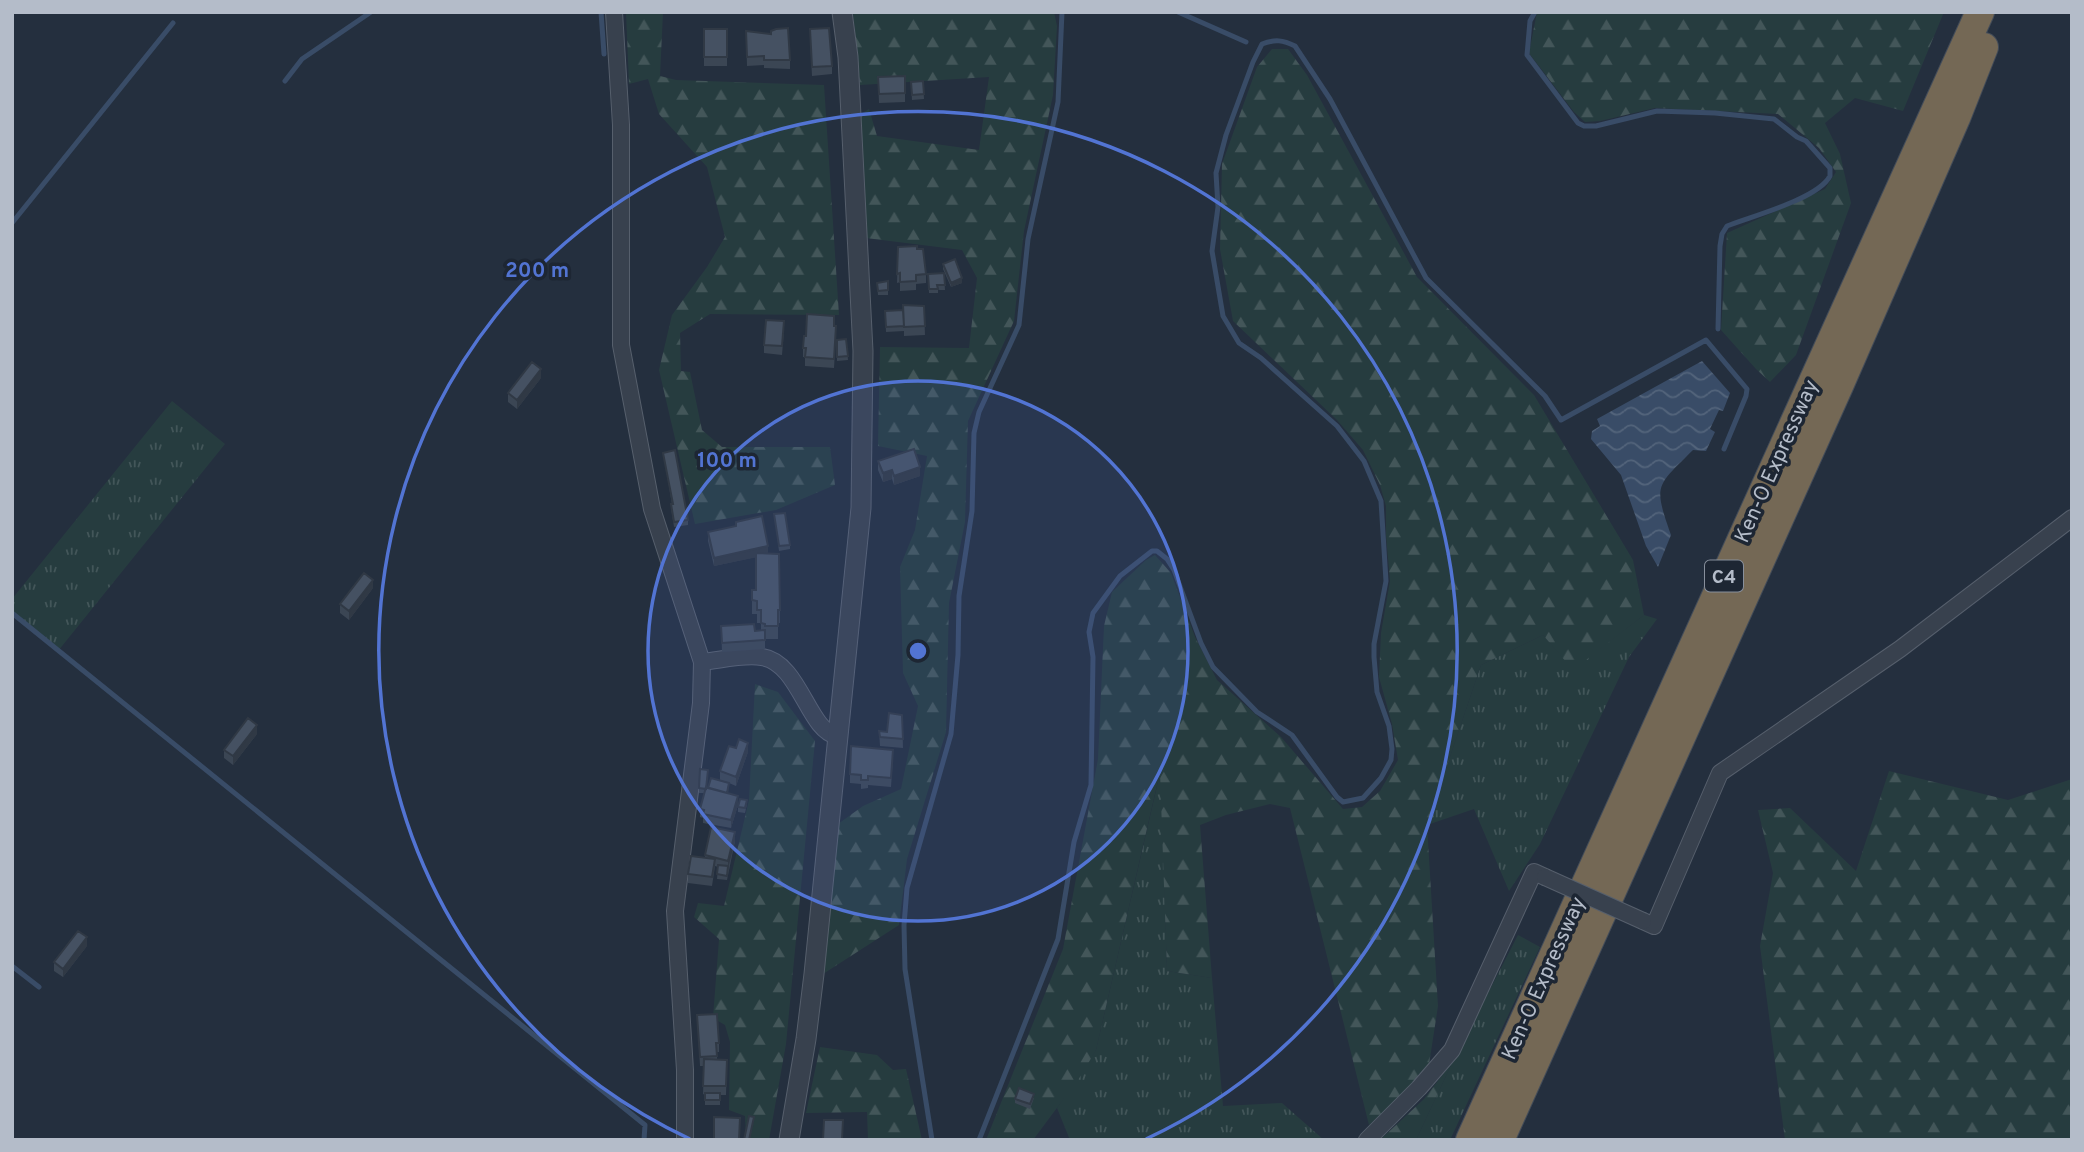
<svg xmlns="http://www.w3.org/2000/svg" width="2084" height="1152" font-family="Overpass,sans-serif">
	<defs>
		<pattern id="grass-tufts" width="24" height="20" patternUnits="userSpaceOnUse" patternTransform="scale(1.75)"><rect width="24" height="20" fill="#263c3f"/><path d="M3 7l-1-3M5 7V3M7 7l1-3M15 17l-1-3M17 17v-4M19 17l1-3" fill="none" stroke="#435659"/></pattern>
		<pattern id="forest-firs" width="22" height="20" patternUnits="userSpaceOnUse" patternTransform="scale(1.75)"><rect width="22" height="20" fill="#263c3f"/><path d="M5 1l3.5 6h-7zM16 11l3.5 6h-7z" fill="#435659"/></pattern>
		<pattern id="water-waves" width="16" height="10" patternUnits="userSpaceOnUse" patternTransform="scale(1.75)"><rect width="16" height="10" fill="#394c67"/><path d="M0 5q4-4 8 0t8 0" fill="none" stroke="#53647b"/></pattern>
	</defs>
	<rect width="100%" height="100%" fill="#242f3e"/>
	<path fill="url(#grass-tufts)" d="M172,401L225,444L58,651L12,613V599Z
		M1644,615L1657,619L1629,657L1540,844L1509,891L1474,809L1427,825L1481,665L1543,635L1573,669Z
		M1161,769L1167,971L1212,978L1223,1106L1282,1103L1324,1140H1070L1057,1108L1096,1050Z
		M1518,935L1540,947L1450,1140H1416L1453,1061Z"/>
	<path fill="url(#forest-firs)" d="M626,12H663L660,76L676,80L824,85L839,315L710,314L680,333L681,371L690,372L702,430L722,447H830L835,485L776,510L695,524L659,370L672,315L707,267L725,237L707,167L659,114L648,79L629,84Z
		M853,12H1054L1057,26L1053,95L1024,231L1014,321L968,421L965,522L949,603L946,732L907,859L899,925L823,974L838,824L863,806L901,789L918,706L903,673L900,567L915,530L927,456L878,446L880,347L969,348L977,278L962,250L866,238L859,115L869,109L877,136L979,150L989,77L860,85Z
		M1537,12H1944L1903,111L1855,98L1825,123L1840,154L1851,203L1796,355L1770,382L1756,369L1721,330L1727,233L1825,189L1836,172L1819,148L1778,114L1655,108L1600,121L1585,122L1574,112L1529,53Z
		M1272,49H1288L1307,75L1417,277L1534,395L1633,560L1644,615L1573,670L1543,635L1481,665L1427,825L1438,1006L1428,1071L1369,1125L1290,808L1270,804L1226,815L1200,825L1212,978L1167,971L1160,772L1096,1050L1080,1077L1033,1140H986L1063,949L1098,759L1104,626L1112,592L1146,560L1155,555L1171,573L1195,637L1217,680L1281,737L1343,809L1362,807L1380,791L1398,760L1392,724L1379,677L1381,633L1390,581L1386,535V506L1380,485L1363,450L1337,420L1233,321L1220,249L1222,164L1257,67Z
		M755,684L778,692L815,741L786,1044L769,1140H746L745,1116L729,1110L730,1042L725,1025L713,1018L719,939L694,917L698,903L724,906L749,800Z
		M1889,771L2008,800L2072,779V1140H1785L1760,946L1773,873L1758,810L1790,808L1856,871Z
		M820,1047L877,1055L893,1070L906,1069L922,1140H868L867,1112L806,1113Z
		M1453,1061L1416,1140H1380L1424,1099Z"/>
	<path fill="url(#water-waves)" d="M1702,361L1730,393L1723,411L1719,410L1710,429L1715,432L1706,451L1693,450C1656,487 1653,484 1671,535L1658,567L1646,546L1621,475L1591,439L1592,431L1600,426L1597,419Z"/>
	<g fill="none" stroke-linecap="round" stroke-linejoin="round">
		<path stroke="#394c67" stroke-width="5" d="M601,12L604,54
			M1178,12L1246,42
			M1535,12L1530,21L1527,55L1578,123L1584,126H1596L1657,111L1715,113L1774,119L1797,137L1806,141L1830,168V176C1818,199 1752,216 1727,226L1722,234L1720,246L1718,329
			M285,81L302,59L371,12
			M12,223L173,23
			M12,613L645,1125L644,1140
			M12,966L39,987
			M932,1140L905,969L904,925L907,888L951,734L958,655L959,596L972,511L974,433L979,412L1019,325L1028,239L1058,102L1062,12
			M979,1140L1058,939L1074,842L1091,785L1093,657L1089,632L1093,613L1120,576L1152,551H1157L1167,559L1174,570L1201,643L1213,667L1257,712L1292,735L1337,797L1343,802L1363,798L1381,778L1391,760L1392,749L1389,726L1377,692L1374,657V644L1386,581L1381,501L1364,461L1337,426L1261,358L1239,343L1223,316L1212,251L1218,207L1216,173L1226,135L1253,62L1262,44C1275,39 1283,40 1295,46L1330,99L1426,278L1545,396L1561,420L1706,340L1747,389L1746,396L1724,449"/>
		<g stroke="#565f6c" stroke-width="18">
			<path id="minor" d="M614,12L621,125V345L652,509L702,662L701,703L675,911L685,1070V1140
				M702,662C721,660 743,654 762,657C800,663 808,731 837,736
				M1643,921L1654,926L1720,773L1900,649L2072,518
				M1367,1140L1419,1088L1452,1050L1534,872L1545,877"/>
		</g>
		<g stroke="#565f6c" stroke-width="21">
			<path id="tertiary" d="M789,1140L806,1039L814,974L861,508L863,351L848,57L842,12"/>
		</g>
		<g stroke="#434c59" stroke-width="30">
			<path id="motorway" d="M1470,1140L1980,12
				M1500,1140L1839,386L1956,118L1984,47"/>
		</g>
		<use href="#minor" stroke="#38414e" stroke-width="16"/>
		<use href="#tertiary" stroke="#38414e" stroke-width="19"/>
		<use href="#motorway" stroke="#746855" stroke-width="28"/>
		<g stroke="#565f6c" stroke-width="18" stroke-linecap="butt">
			<path id="minor-bridge" d="M1545,877L1643,921"/>
		</g>
		<use href="#minor-bridge" stroke="#38414e" stroke-width="16"/>
	</g>
	<path fill="#3b4654" d="M704,29H727V66H704Z
		M746,31L790,60V69L764,68V65L747,66Z
		M810,38L832,66V74L812,76Z
		M905,76V102L879,103L878,77Z
		M923,81L924,99L912,100L911,82Z
		M898,247L917,249L926,274V283L916,284V290L900,291V282L897,283Z
		M943,264L962,283L951,287L943,269Z
		M944,273L945,290H938V293H929L928,274Z
		M888,281V295H878L877,283Z
		M924,306L925,335L904,336V329V331L886,332L885,311L903,310Z
		M834,326L836,335L834,368L805,366V357H803V348L806,336Z
		M784,330L782,355L764,353V345Z
		M846,339L848,360L837,361V340Z
		M541,378L517,409L508,402V393Z
		M663,453L688,520V525L674,527L671,508V504H672Z
		M878,461L920,476L894,485L892,479L883,482L878,470Z
		M774,514L790,545V549L779,551Z
		M708,532L768,554H779L780,623H778V639H765V649L722,652L721,626L755,631H761V623H757V614H752V590H756V557L714,566L708,541Z
		M373,588L349,620L340,613V604Z
		M902,715L903,748L880,746L879,731L887,732Z
		M257,734L233,765L224,758V750Z
		M748,752L736,786L729,783L728,793L738,805L731,828L703,823V818L700,817V809L704,793H699L700,769L706,787L708,788L720,780V771Z
		M893,759L891,787L868,785V788L861,789V784L850,783V774Z
		M747,804L745,813L738,812V807Z
		M735,841L727,880L717,879L718,867L715,866L712,886L688,883V874L705,858V855Z
		M87,946L63,977L54,971V962Z
		M697,1015L719,1043V1052H717V1060H727L726,1095H720V1105H705V1095L703,1094L704,1066H700Z
		M1034,1098L1030,1109L1015,1103V1099Z"/>
	<path fill="#303945" d="M962,278V283L951,287V283Z
		M541,369V378L517,409V400Z
		M920,467V476L894,485V476Z
		M892,470V479L883,482V473Z
		M768,546V555L714,566V558Z
		M373,580V588L349,620V611Z
		M257,725V734L233,765V756Z
		M748,743V752L736,786V777Z
		M738,796V805L731,828V820Z
		M735,832V841L728,869V861Z
		M87,937V946L63,977V969Z"/>
	<path fill="#455162" stroke="#303945" stroke-width="2" d="M788,28L790,60H764V56L747,57L746,31L771,34V31L776,29Z
		M829,28L832,66L812,67L810,29Z
		M704,29H727V57H704Z
		M905,76V93L879,94L878,77Z
		M923,81L924,94L912,95L911,82Z
		M917,246V249H923L926,274L916,275V281L900,282V273L897,274L898,247Z
		M955,259L962,278L951,283L943,264Z
		M944,273L945,285H937L938,289H929L928,274Z
		M888,281V290L878,291L877,283Z
		M903,305L924,306L925,326L904,327Z
		M903,310L904,326L886,327L885,311Z
		M807,314L834,316V326H836L834,359L805,357L806,348H803L804,336H806Z
		M766,320L784,321L782,346L764,345Z
		M846,339L848,356L837,357V340Z
		M532,362L541,369L517,400L508,393Z
		M914,449L920,467L894,476L892,470L883,473L878,461Z
		M675,450L688,520L674,522L671,504H673L663,453Z
		M785,513L790,545L779,546L774,514Z
		M762,516L768,546L714,558L708,532L736,526V522Z
		M756,553L779,554L780,610H778V626H765V624L761,623V610H757V601L752,600V590H756Z
		M364,573L373,580L349,611L340,604Z
		M754,624L755,631L765,630V640L722,643L721,626Z
		M889,713L902,715L903,739L880,737L879,731L887,732Z
		M248,718L257,725L233,756L224,750Z
		M739,739L748,743L736,777L720,771L729,746L736,748Z
		M851,746L893,750L891,778L868,776V780H861V775L850,774Z
		M700,769L708,770L706,789L699,788Z
		M711,778L729,783L727,793L708,788Z
		M706,787L738,796L731,820L703,814L704,810L700,809Z
		M740,799L747,800L745,808L738,807Z
		M711,827L735,832L728,861L705,855Z
		M691,856L715,859L712,877L688,874Z
		M718,865L728,866L727,876L717,874Z
		M78,931L87,937L63,969L54,962Z
		M717,1014L719,1043H716L717,1056L700,1057L697,1015Z
		M704,1059L727,1060L726,1086H703Z
		M1019,1088L1034,1094L1030,1104L1015,1099Z
		M705,1093H720V1100H705Z
		M749,1116L754,1117L749,1140H744Z
		M714,1117L740,1118L739,1140H714Z
		M824,1120H843L842,1140H823Z"/>
	<circle cx="918" cy="651" r="270" fill="#5274d3" fill-opacity=".12"/>
	<g fill="none" stroke="#5274d3" stroke-width="3.5">
		<circle cx="918" cy="651" r="270"/>
		<path d="M690 1139A539 539 0 1 1 1146 1139"/>
	</g>
	<g text-anchor="middle" stroke-width="7" stroke-linejoin="round" paint-order="stroke">
		<rect fill="#1d2633" stroke="#878f9c" stroke-width="2" x="1705" y="560.5" width="38" height="31" rx="5"/>
		<g font-size="19" font-weight="bold" fill="#b4bcc9">
			<text x="1724" y="583">C4</text>
		</g>
		<g font-size="21" fill="#b4bcc9" stroke="#1d2633">
			<text transform="translate(1776 461) rotate(-66)" y="7">Ken-O Expressway</text>
			<text transform="translate(1543 978) rotate(-66)" y="7">Ken-O Expressway</text>
		</g>
	</g>
	<circle cx="918" cy="651" r="10" fill="#5274d3" stroke="#1d2633" stroke-width="3.5"/>
	<g font-size="21" text-anchor="middle" font-weight="bold" fill="#5274d3" stroke="#1d2633" stroke-width="7" stroke-linejoin="round" paint-order="stroke">
		<text x="537" y="277">200 m</text>
		<text x="727" y="467">100 m</text>
	</g>
	<rect width="2084" height="1152" fill="none" stroke="#b4bcc9" stroke-width="28"/>
</svg>
